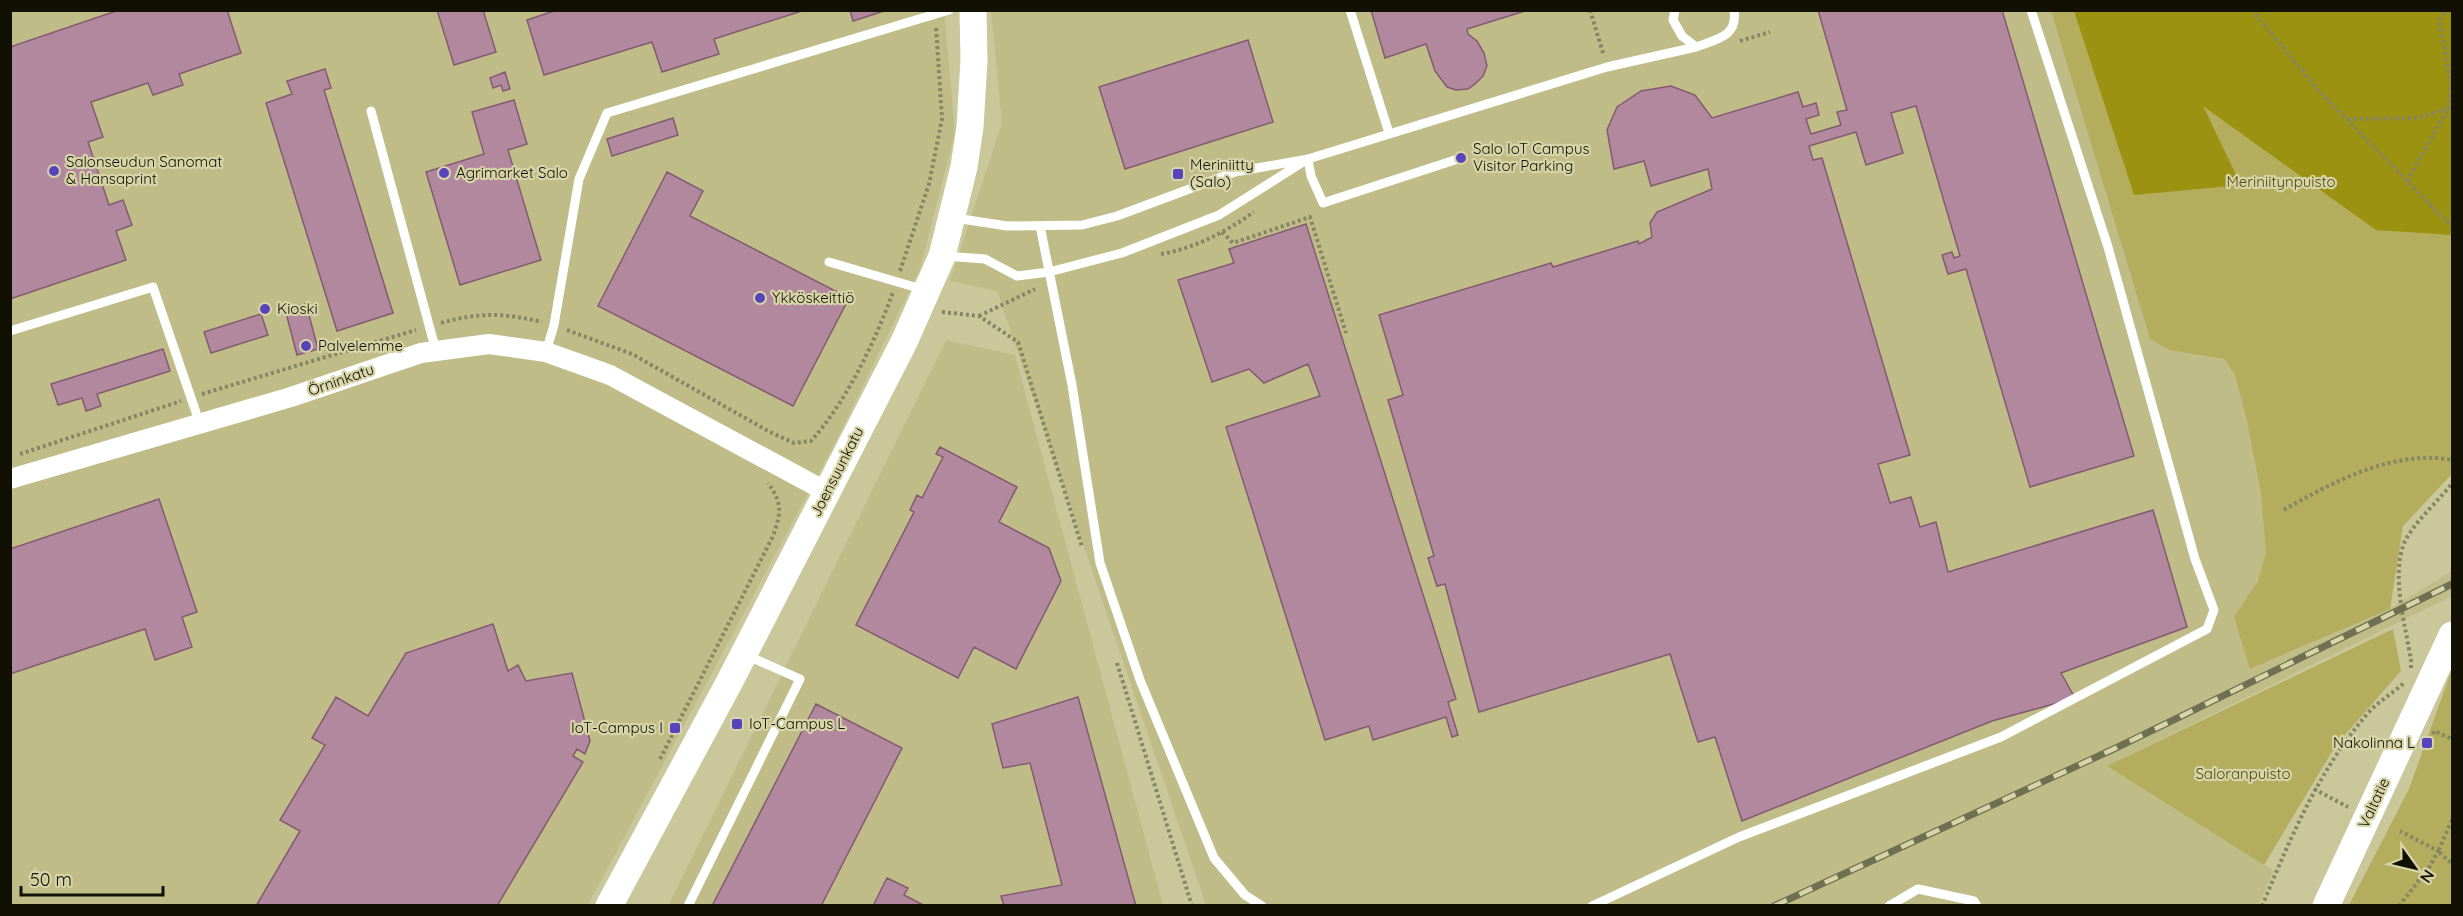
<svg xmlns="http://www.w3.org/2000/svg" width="2463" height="916" font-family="Quicksand,sans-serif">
	<rect width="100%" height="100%" fill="#cac89b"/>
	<path fill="#bfbc88" d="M10,11H944L955,133L920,269L837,439L588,905H11Z
		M991,11H2051L2150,339L2169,350L2224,359L2235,375L2247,421L2261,494L2266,553L2258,581L2235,617L2251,669L2390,609L2452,571V596L2107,766L2274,871L2258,905H1206L997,291L950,281L1002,123Z
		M946,340L1015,355L1163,905L668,906Z"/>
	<path fill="#b3ad5d" d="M2051,11H2452V474L2403,526L2390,609L2250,669L2234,617L2258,581L2266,553L2261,494L2247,421L2235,375L2224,359L2169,350L2150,339Z
		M2393,629L2401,671L2336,745L2264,865L2107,766Z
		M2452,669V905H2349L2409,789Z"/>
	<path fill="#9b9211" d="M2074,11H2452V235L2376,230L2203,106L2241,185L2134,195Z"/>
	<path fill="#b2889f" stroke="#825b70" stroke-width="1.5" d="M119,10H227L241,53L179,74L183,85L153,95L148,83L91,102L103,137L88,142L109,205L123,200L132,225L116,231L126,260L10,299V47Z
		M437,10H483L496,52L454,65Z
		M557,10H805L714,39L719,54L662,72L652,42L544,75L527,20Z
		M850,10H887L853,21Z
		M1371,10H1528L1467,29L1468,34L1477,41L1484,53L1487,66L1483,76L1475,84L1468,89L1456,90L1447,87L1435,71L1426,44L1385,58Z
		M1818,10H2002L2134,456L2030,487L1966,269L1948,274L1942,255L1952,252L1954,258L1960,256L1916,106L1891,113L1903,153L1866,165L1856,132L1809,146L1813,160L1822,158L1910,455L1878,464L1890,503L1911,497L1920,527L1936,522L1948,572L2153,510L2187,627L2061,673L2075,698L1992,721L1742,821L1715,737L1698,742L1670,654L1479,712L1445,584L1437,586L1428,558L1434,556L1388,400L1403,395L1379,315L1551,263L1553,267L1638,241L1639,244L1652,237L1650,223L1657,212L1712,189L1708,169L1651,186L1644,161L1614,169L1607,130L1617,107L1641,91L1671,86L1695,95L1712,118L1798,92L1803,107L1816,103L1819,115L1806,119L1811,134L1841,125L1837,112L1847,110Z
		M1248,40L1273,122L1125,169L1099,87Z
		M325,69L331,88L324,90L393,313L337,331L266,103L292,94L287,81Z
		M505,72L510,89L503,91L501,85L493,88L490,78Z
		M514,100L527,144L508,150L541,260L460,285L426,172L484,154L472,112Z
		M673,118L678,135L612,156L607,139Z
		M667,172L703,191L690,216L849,298L793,406L598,306Z
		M1306,224L1456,699L1448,702L1458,735L1452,737L1446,717L1373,740L1369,726L1325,740L1226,427L1320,396L1308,364L1264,383L1249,369L1212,382L1178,280L1234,263L1229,249Z
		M306,304L318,349L297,355L285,309Z
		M261,314L268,335L211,353L204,332Z
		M163,349L170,371L97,394L101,406L86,411L82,398L58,405L51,384Z
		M940,447L1017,487L999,522L1049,548L1061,581L1016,669L974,647L958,678L856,625L914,512L910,510L917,495L922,498L943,457L936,454Z
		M159,499L197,612L182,617L192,647L155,660L145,629L10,674V549Z
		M493,624L508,671L518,665L526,681L572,673L590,741L585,754L577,749L573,756L583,762L497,906H256L300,831L280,820L325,745L312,738L336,697L368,716L406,653Z
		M1078,697L1136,906H1004L1001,896L1062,885L1030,763L1003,768L992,724Z
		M816,704L902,748L821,906H712Z
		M887,878L908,888L904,895L925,906H873Z"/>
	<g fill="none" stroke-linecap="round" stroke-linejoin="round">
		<path stroke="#878664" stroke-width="4" stroke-dasharray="3 3" stroke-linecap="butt" d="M1590,10L1604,56
			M2252,10L2319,91L2452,227
			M1740,41L1770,32
			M2348,119L2418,118L2449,108L2451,83L2439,21L2446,10
			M2407,181L2448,109
			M1222,232L1233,243L1310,217L1346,333
			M1161,254C1196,248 1225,232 1254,212
			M900,271L929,184L942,119L936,27
			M942,312L979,316L1018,342L1082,547
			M979,316L1035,289
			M441,323C479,312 504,313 542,322
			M567,330L632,354L770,432L794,443L811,441C846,402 875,342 893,292
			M202,394L416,330
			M20,454L181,401
			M2284,510C2332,482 2395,449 2452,460
			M1117,663L1192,906
			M2411,668V661C2406,627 2390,574 2405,541C2416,520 2438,502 2452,483
			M2433,734L2434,731L2452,739
			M660,759L773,536C781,513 783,504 768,483
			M2314,789L2348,807
			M2452,820L2438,851L2452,864
			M2262,906C2291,837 2319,769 2369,712C2379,701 2393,693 2404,683
			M2399,906L2430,866L2438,851L2400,831"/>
		<path stroke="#fff" stroke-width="9" d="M1350,10L1389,133
			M1675,10L1673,20L1682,36L1696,47C1717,39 1738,37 1734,10
			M371,111L436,351
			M1308,159L1311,176L1323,203L1461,158
			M955,218L1007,226L1082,225L1117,216L1235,172L1308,159L1607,67L1696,47
			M1040,226L1072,385L1100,563L1140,680L1214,858L1245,895L1262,906
			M944,256L985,259L1017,276L1049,272L1122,253L1219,215L1303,162
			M829,262L925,290
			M10,331L153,287L200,424
			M546,352L554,325L579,179L607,113L949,10
			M688,906L800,679L746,655
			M1592,906L1739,837L2001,737L2207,629L2214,610L2195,559L2108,247L2031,10
			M1889,906L1918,889L1974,901L1977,906"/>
		<path stroke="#fff" stroke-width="20" d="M10,479L291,397L421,353L489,344L546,352L610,375L827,492"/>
		<path stroke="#fff" stroke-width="27" d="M609,906L730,681L904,342L942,256L964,167L970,127L974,60L973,10
			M2326,906L2452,635"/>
		<g stroke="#706f51" stroke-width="7">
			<path id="rail" d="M1774,906L2118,747L2452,584"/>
		</g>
		<use href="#rail" stroke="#d7d4a7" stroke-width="4.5" stroke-dasharray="14" stroke-linecap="butt"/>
	</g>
	<g fill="#5743bb" stroke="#d7d4a7" stroke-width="2">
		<circle cx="1461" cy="158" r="6"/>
		<circle cx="54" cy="171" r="6"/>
		<circle cx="444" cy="173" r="6"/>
		<rect x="1172" y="168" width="12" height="12" rx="3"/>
		<circle cx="760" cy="298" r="6"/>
		<circle cx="265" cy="309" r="6"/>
		<circle cx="306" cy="346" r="6"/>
		<rect x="731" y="718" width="12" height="12" rx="3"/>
		<rect x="669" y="722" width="12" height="12" rx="3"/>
		<rect x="2421" y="737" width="12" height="12" rx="3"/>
	</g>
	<g text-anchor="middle" stroke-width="4.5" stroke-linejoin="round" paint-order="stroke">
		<g font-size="15" fill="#111002" stroke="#d7d4a7" text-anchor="start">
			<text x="1473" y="154">Salo IoT Campus<tspan x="1473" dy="17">Visitor Parking</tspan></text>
			<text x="66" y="167">Salonseudun Sanomat<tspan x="66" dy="17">&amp; Hansaprint</tspan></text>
			<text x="1190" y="170">Meriniitty<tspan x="1190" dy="17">(Salo)</tspan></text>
			<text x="456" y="178">Agrimarket Salo</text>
			<text x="772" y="303">Ykköskeittiö</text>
			<text x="277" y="314">Kioski</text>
			<text x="318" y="351">Palvelemme</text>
			<text x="749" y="729">IoT-Campus L</text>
			<text x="663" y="733" text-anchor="end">IoT-Campus I</text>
			<text x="2415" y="748" text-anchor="end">Nakolinna L</text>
		</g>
		<g font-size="15" fill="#4d490a" stroke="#d7d4a7">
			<text x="2281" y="187">Meriniitynpuisto</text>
			<text x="2243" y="779">Saloranpuisto</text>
		</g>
		<g font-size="15" fill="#111002" stroke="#d7d4a7">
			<text transform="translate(341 380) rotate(-19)" y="5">Örninkatu</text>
			<text transform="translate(837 472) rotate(-63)" y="5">Joensuunkatu</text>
			<text transform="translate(2374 803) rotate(-65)" y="5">Valtatie</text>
		</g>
	</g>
	<rect width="2463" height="916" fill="none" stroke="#111002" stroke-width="24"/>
	<g transform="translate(2415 868) rotate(124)" stroke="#d7d4a7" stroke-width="4.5" paint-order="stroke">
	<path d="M0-4.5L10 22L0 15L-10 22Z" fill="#111002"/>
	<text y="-9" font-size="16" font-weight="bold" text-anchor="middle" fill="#111002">N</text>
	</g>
	<path d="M21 886v9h142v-9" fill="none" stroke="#111002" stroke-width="3"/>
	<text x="30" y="886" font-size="18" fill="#111002" stroke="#d7d4a7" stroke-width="4.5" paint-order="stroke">50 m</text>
</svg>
